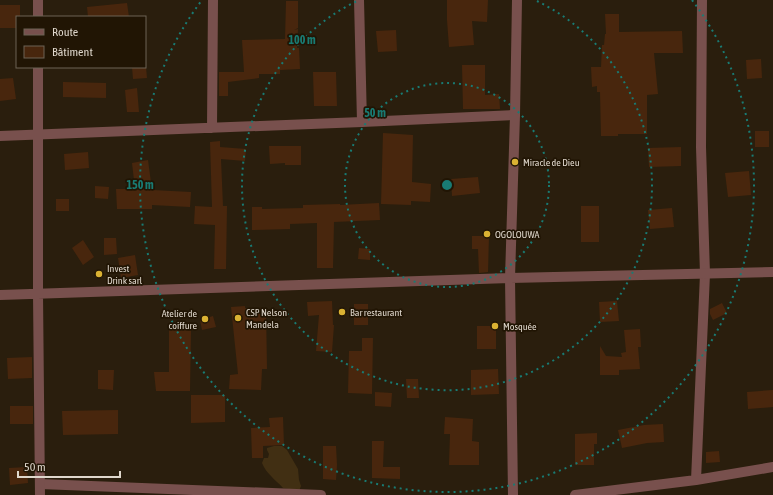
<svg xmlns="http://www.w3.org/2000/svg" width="773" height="495" font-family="'Asap Condensed',sans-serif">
	<rect width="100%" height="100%" fill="#2a1e0d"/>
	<path fill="#412f13" d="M274,446H282L287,450L298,469L299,480L301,486L299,491L283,488C279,483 275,481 271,476C267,472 264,468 262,463L264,458H268L269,454L267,450V448Z"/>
	<path fill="#48260d" d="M447,0H488L487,22L472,21L474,45L449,47L447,20Z
		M286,1H298V28L294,30L298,29L297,48H299L300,69L280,70V74H259V78L228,82V96H219V72H244L242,40L285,39Z
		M127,3L129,17H88L87,7Z
		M0,5H20V17H17V28H0Z
		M605,14H619V32L682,31L683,53H654L658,94L647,95V134H618V136H601L600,92H597V86L592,87L591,67H601L602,45H604L605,34H606Z
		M396,30L397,51L378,52L376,31Z
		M761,59L762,78L747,79L746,60Z
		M462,65H485V95L499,94L500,109H463Z
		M132,67H146L147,78L133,79Z
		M313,72H336L337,106H314Z
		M13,78L16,99L0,101V79Z
		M63,82L106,83V98L63,97Z
		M137,88L139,112H127L125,90Z
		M755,131H769V147H755Z
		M383,133L413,135L412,182L431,184L430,202L411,201V205L381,204Z
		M220,141V147L246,149L245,161L221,159L223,206H227L226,269H214L215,225L194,224L195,206L212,207L210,142Z
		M269,146H301V165H285V163L270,164Z
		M681,147V166L649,167L648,148Z
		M88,152L89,168L65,170L64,154Z
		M148,160L152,190L191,192L190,207L152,205V209H117L116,189H135L132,163Z
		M749,171L751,195L728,197L725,173Z
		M478,177L480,193L452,196L451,179Z
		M95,186L109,187L108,199L95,198Z
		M56,199H69V211H56Z
		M379,203L380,220L334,222L333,268H317V223L290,224V229L252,230V207H262V209L303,208V205L340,204V205Z
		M581,206H599V242H581Z
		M672,208L674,227L650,229L648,210Z
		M472,236H489L488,272L479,273L478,249H472Z
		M104,238H116L117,254L104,255Z
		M83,240L94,257L83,265L72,248Z
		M359,248L370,249V260L358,259Z
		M135,255L138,275L121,278L118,258Z
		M332,301L333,325H334L332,352L316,351L319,315L308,316L307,302Z
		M617,301L619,321L600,322L599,302Z
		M722,303L727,313L713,320L710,314V309Z
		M354,304H368V325H354Z
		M245,306V308H266L267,369H262L261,390L229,389L230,375L238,374L231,307Z
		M213,316L216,327L202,330L200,320Z
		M477,326H496V349H477Z
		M640,329L641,347H638L640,369L619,370V375H600V346L606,356L622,357L621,353L626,352L624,330Z
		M169,330H191L190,391H156L154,372H169Z
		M362,338H373L372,394L348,393L349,351H362Z
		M32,357V378L8,379L7,358Z
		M498,369L499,394L471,395V370Z
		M98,370H114L113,390L98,389Z
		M406,379H418L419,398H407Z
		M773,390V407L748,409L747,392Z
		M375,392L392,393L391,407L375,406Z
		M191,395H225V422L191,423Z
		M10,406H33V424H10Z
		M118,410V434L63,435L62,411Z
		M283,417L284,445L263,446V458H252L251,428L270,427L269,418Z
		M445,417L473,419L472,441L479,442V465H449L450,434H444Z
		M663,424L664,442L647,443L622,448L618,430L644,425Z
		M597,433V444H594V465H575V434Z
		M372,441H384L383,467H400V479L372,478Z
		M323,446H336L337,465L336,480L323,479Z
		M719,451L720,462L706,463V452Z
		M27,467L28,483L10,485L9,468Z"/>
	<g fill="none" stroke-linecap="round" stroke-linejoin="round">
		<path stroke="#78504d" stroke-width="10" d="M359,0L362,122
			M212,128L213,0
			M0,136L362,122L515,115
			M696,480L705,274L701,147L702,0
			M40,484L321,495
			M575,495L696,480L773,467"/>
		<path stroke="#78504d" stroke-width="10" d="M38,17V0
			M38,67V294L40,495
			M0,295L510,278L773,272
			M513,495L510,278L515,115L517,0"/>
	</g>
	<g fill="none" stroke="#197b73" stroke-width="2" stroke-dasharray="2 4">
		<circle cx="447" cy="185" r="102"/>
		<path d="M537 1A205 205 0 1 1 357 1"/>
		<path d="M692 0A307 307 0 1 1 202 0"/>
	</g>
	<g fill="#dbb233" stroke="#211504" stroke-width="1.5">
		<circle cx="515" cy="162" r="4"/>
		<circle cx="487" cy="234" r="4"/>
		<circle cx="99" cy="274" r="4"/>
		<circle cx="342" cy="312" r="4"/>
		<circle cx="238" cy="318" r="4"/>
		<circle cx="205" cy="319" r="4"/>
		<circle cx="495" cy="326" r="4"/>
	</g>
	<g text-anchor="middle" stroke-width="3.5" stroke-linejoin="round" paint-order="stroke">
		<g font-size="10" fill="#dfd7cc" stroke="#211504" text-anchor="start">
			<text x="523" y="166">Miracle de Dieu</text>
			<text x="495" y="238">OGOLOUWA</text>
			<text x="107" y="272">Invest<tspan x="107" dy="12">Drink sarl</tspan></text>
			<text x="246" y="316">CSP Nelson<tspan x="246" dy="12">Mandela</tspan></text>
			<text x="350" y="316">Bar restaurant</text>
			<text x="197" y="317" text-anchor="end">Atelier de<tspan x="197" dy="12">coiffure</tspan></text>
			<text x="503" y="330">Mosquée</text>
		</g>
	</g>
	<circle cx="447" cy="185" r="6" fill="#197b73" stroke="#211504" stroke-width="2"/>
	<g font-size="12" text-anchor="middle" font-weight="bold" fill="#197b73" stroke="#211504" stroke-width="3.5" stroke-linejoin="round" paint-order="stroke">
		<text x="302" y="44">100 m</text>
		<text x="375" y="117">50 m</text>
		<text x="140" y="189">150 m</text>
	</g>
	<rect x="16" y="16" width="130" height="52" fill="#211504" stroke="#6d6354"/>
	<rect x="24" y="29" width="20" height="6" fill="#78504d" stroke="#6d6354"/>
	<text x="52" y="36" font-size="12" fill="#dfd7cc">Route</text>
	<rect x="24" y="46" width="20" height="12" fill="#48260d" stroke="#6d6354"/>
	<text x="52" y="56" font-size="12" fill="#dfd7cc">Bâtiment</text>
	<path d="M18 471v6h102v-6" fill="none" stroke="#dfd7cc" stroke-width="2"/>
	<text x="24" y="471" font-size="12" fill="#dfd7cc" stroke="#211504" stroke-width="3" paint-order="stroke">50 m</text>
</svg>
